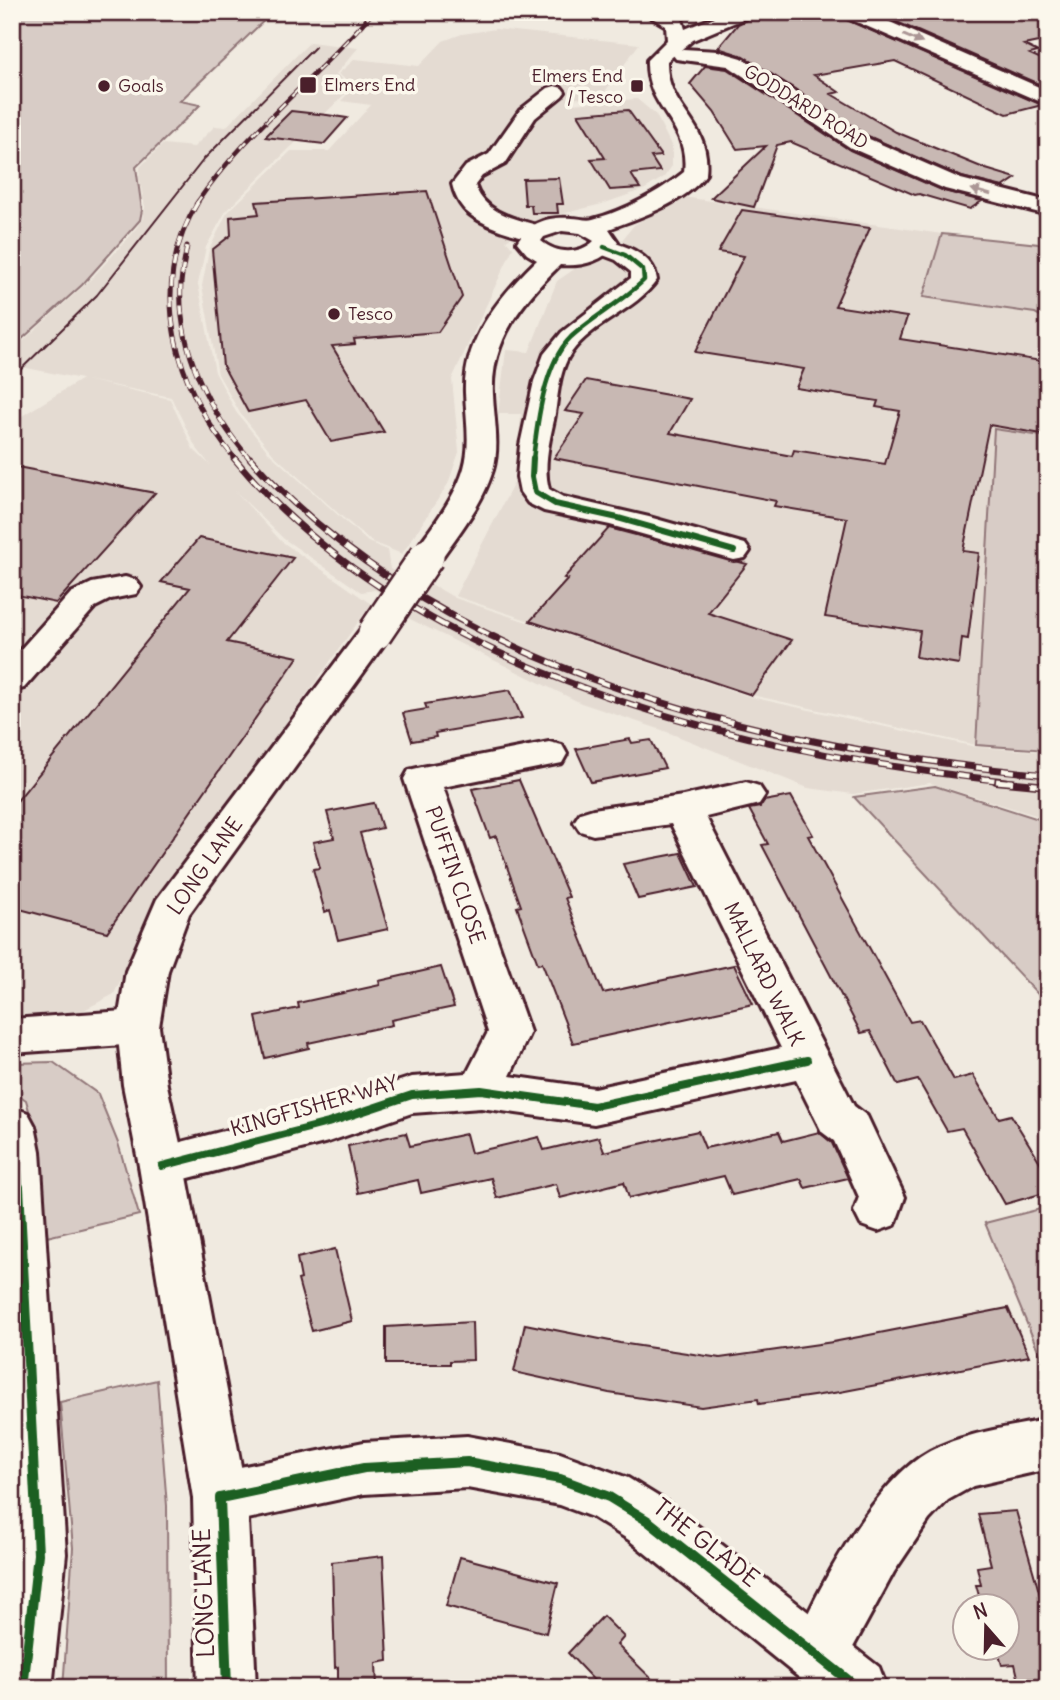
<svg xmlns="http://www.w3.org/2000/svg" width="1060" height="1700" font-family="Delius,sans-serif">
	<rect width="100%" height="100%" fill="#f0eae0"/>
	<filter id="ink" filterUnits="userSpaceOnUse"><feTurbulence type="fractalNoise" baseFrequency=".0143" numOctaves="2"/><feDisplacementMap in="SourceGraphic" scale="14" xChannelSelector="R" yChannelSelector="G"/><feConvolveMatrix kernelMatrix="1 2 1 2 8 2 1 2 1" color-interpolation-filters="sRGB"/></filter>
	<g filter="url(#ink)">
		<path fill="#e4dbd2" d="M496,29L639,44L599,100L573,98L571,104L637,99L656,115L672,147V166L664,177L645,189L602,204L538,220L506,240L513,248L452,379L459,452L448,484L402,554L372,542L339,514L273,454L240,413L218,374L202,286L209,250L227,213L291,151H329L371,105L341,101L355,86L338,74L355,59L419,66L443,41L462,34Z
			M310,42L358,48L336,74L352,87L226,211L206,247L198,284L215,372L236,412L270,454L368,542L387,550L390,569L426,591L431,584L455,598L751,697L976,747L1048,752V819L930,783L853,794L808,788L662,730L581,703L408,618L411,613L375,590L361,592L284,539L235,491L281,541L371,604L153,910L114,994L71,1017L12,1021V422L82,379L170,399L193,449L210,465L195,446L171,397L12,365V351L89,281L133,233L143,218L145,207L139,177L140,167L163,144L194,147L215,126L226,127Z
			M683,197L942,234L923,297L1035,313L1048,320V437L994,430L976,745L752,695L455,596L516,479L521,414H498L506,350L529,352L557,281L576,268L598,263L627,244L622,240L634,225Z"/>
		<path fill="#d8ccc6" stroke="#917678" stroke-width="2" d="M12,12H273L180,101L200,105L136,167L142,210L140,220L82,285L12,348Z
			M942,234L1048,245V320L1035,313L923,297Z
			M994,429L1048,437V750L976,745Z
			M935,786L1048,822V1005L854,797Z
			M53,1062L98,1094L118,1143L139,1215L47,1237L38,1142L26,1100L12,1090V1063Z
			M1048,1207V1374L985,1223Z
			M157,1380L167,1506L168,1688H63L73,1548L60,1402Z"/>
		<path fill="#c8b8b3" stroke="#4a1f2b" stroke-width="2" d="M754,12H839L842,18L1042,105L1007,114L895,61L814,75L839,92L831,94L896,132L986,169L1016,178L1003,187L962,177L868,136L743,56L718,48L738,24L751,18Z
			M874,12H1048V40L1024,45L1038,52L1030,54L1048,62V88Z
			M705,66L727,69L850,150L944,191L982,201L970,209L919,194L915,195L791,142L777,145L754,207L711,198L766,146L737,149L714,112L690,84Z
			M628,110L661,156L651,157L660,171L631,174L640,188L610,190L591,159L605,158L578,114Z
			M291,111L327,115L347,118L324,144L265,137Z
			M559,178L563,204H557L558,213H532L531,205H525L523,179Z
			M427,191L462,297L438,332L354,339L355,344L332,346L384,432L331,442L306,400L248,412L223,366L212,250L231,235L230,217L259,214L256,202Z
			M742,210L870,228L835,306L907,317L900,339L1048,362V435L989,425L963,551L979,553L968,639L962,638L959,664L916,657L920,631L825,617L847,518L774,506L776,501L554,458L584,414L565,411L586,380L690,399L670,433L792,456L794,450L885,464L900,411L876,407L878,401L796,388L804,369L695,352L744,256L718,252Z
			M12,466L155,493L56,603L12,594Z
			M609,528L747,564L708,613L792,640L752,695L530,621L568,579L564,578Z
			M199,538L293,558L227,642L298,657L107,932L12,907V807L190,588L161,582Z
			M510,690L522,718L435,733L436,737L412,741L403,713L427,709L425,704Z
			M630,739L632,743L651,740L665,768L591,782L576,749Z
			M519,780L569,897L565,898L603,993L734,965L753,1004L573,1043L542,963L538,964L517,907L521,906L496,836L490,838L472,789Z
			M791,796L813,835L808,836L910,1022L920,1020L954,1080L973,1075L999,1118L1011,1115L1048,1175V1192L1005,1204L962,1128L947,1131L918,1080L898,1085L870,1031L861,1033L762,845L768,844L749,809L760,807L764,801Z
			M374,803L382,828L360,833L388,929L338,940L330,910L325,912L313,869L320,868L313,842L334,838L327,812Z
			M681,853L697,887L638,899L623,864Z
			M441,967L454,1007L391,1020L392,1025L308,1043L309,1048L265,1058L256,1017L299,1008L298,1003L380,985L379,981Z
			M698,1131L705,1148L779,1132L783,1141L819,1132L832,1143L848,1178L805,1188L801,1179L732,1195L724,1176L629,1198L624,1182L560,1198L556,1184L497,1198L491,1178L421,1193L418,1180L358,1193L348,1146L406,1133L410,1146L466,1134L471,1153L539,1137L544,1150L599,1137L604,1152Z
			M335,1249L352,1321L312,1331L298,1280L301,1279L297,1258Z
			M1008,1308L1029,1356L840,1392L759,1404L758,1399L701,1407L609,1393L514,1372L525,1324L620,1343L720,1358L833,1342Z
			M472,1322L473,1360L450,1361V1364H386V1327Z
			M1016,1511L1048,1623V1688H1033L1018,1677L1015,1664L1002,1665L997,1648H1007V1606H982L976,1585H981L977,1567L991,1565L978,1514Z
			M383,1556L388,1661L376,1663L377,1688H338V1667L335,1668L332,1562Z
			M460,1557L558,1583L546,1633L446,1606Z
			M603,1616L624,1637L617,1645L661,1688H601L568,1653Z"/>
		<g fill="none" stroke-linecap="round" stroke-linejoin="round">
			<g stroke="#4a1f2b" stroke-width="6">
				<path id="minor" d="M841,12H867L1048,91V105L843,16Z
					M683,49L718,51L742,58L867,138L961,179L1048,201V215L945,189L851,148L728,66L676,59L673,55L676,51Z
					M555,86L562,88L565,92L562,96L535,118L505,164L482,176L475,185C484,214 517,219 543,227L547,232L543,237C525,242 477,224 464,209C458,202 454,193 452,184L466,166L489,154L520,110L548,88Z
					M604,240C626,245 654,255 657,280C635,311 593,322 571,353C558,372 558,399 554,420C549,442 543,468 549,489L563,497L649,517L745,544L750,551L745,558L734,560L610,525L544,511L528,503L520,492L517,477L520,445L534,381L544,354L562,332L631,278V272L616,260L595,252L592,247L595,242Z
					M125,577L136,580L141,587L136,594L111,599L95,607L24,688L12,691V659L71,593L92,583Z
					M549,742L562,745L567,754L562,763L443,787L530,1032L510,1076L594,1088L781,1048L671,824L593,835L580,831L574,822L580,813L593,809L683,796L746,782L759,786L765,795L759,804L706,817L854,1106L867,1116L905,1197L895,1225L878,1231L861,1225L854,1211L859,1197L834,1141L822,1132L796,1080L594,1124L481,1108L412,1113L328,1142L162,1185L146,1180L139,1166L146,1152L162,1147L328,1104L412,1077L467,1073L488,1032L404,779L409,770L422,767Z
					M138,1010L153,1015L159,1027L153,1039L138,1044L12,1053V1019Z
					M12,1107L28,1113L35,1126L40,1151L66,1554L52,1688H12Z
					M1048,1419V1469L973,1486L948,1500L929,1520L894,1572L838,1675L818,1684L798,1675L789,1655C814,1596 872,1482 930,1451C966,1432 1008,1428 1048,1419Z"/>
			</g>
			<g stroke="#4a1f2b" stroke-width="6">
				<path id="tertiary" d="M467,1436L560,1453L628,1478L667,1502L879,1667L887,1688H812L629,1540L592,1517L560,1505L467,1488L364,1494L220,1525L201,1517L193,1498L201,1479L220,1471L364,1442Z"/>
			</g>
			<g stroke="#4a1f2b" stroke-width="6">
				<path id="primary" d="M642,12H667L682,19L685,29L727,12H752L750,16L693,40L667,61C666,111 712,121 706,174C686,203 640,217 609,229L618,242C605,261 583,267 560,265C523,301 490,341 493,395C494,419 500,446 493,470C483,504 458,534 438,563L427,565L416,563L411,556C430,529 454,501 464,468C471,444 466,418 465,393C463,339 500,296 537,260L527,254L517,242C529,222 549,216 572,218C579,218 587,221 593,219C625,211 659,192 684,172C690,122 645,110 647,60L667,40L666,26ZM562,231L580,233L594,241C579,255 556,254 541,241L544,237Z
					M375,623L387,626L392,633L189,914L168,971L159,1027L167,1085L185,1166L247,1498L256,1688H198L193,1498L139,1166L123,1085L117,1027L126,971L157,899L363,626Z"/>
			</g>
			<use href="#minor" fill="#fbf7ec" fill-rule="evenodd"/>
			<use href="#tertiary" fill="#fbf7ec" fill-rule="evenodd"/>
			<use href="#primary" fill="#fbf7ec" fill-rule="evenodd"/>
			<path stroke="#4a1f2b" stroke-width="2" d="M12,378L97,295L204,159L315,47"/>
			<g stroke="#4a1f2b" stroke-width="4.5">
				<path id="rail-far3" d="M196,204C245,132 317,78 373,12"/>
			</g>
			<g stroke="#4a1f2b" stroke-width="5">
				<path id="rail-far2" d="M198,202C146,287 175,387 236,460
					M187,246C185,258 182,271 181,283C177,348 209,413 251,460"/>
			</g>
			<g stroke="#4a1f2b" stroke-width="7">
				<path id="rail-far1" d="M234,458C414,674 745,754 1013,782
					M250,458C442,674 771,749 1048,775"/>
			</g>
			<g stroke="#4a1f2b" stroke-width="8">
				<path id="rail" d="M996,781L1048,786"/>
			</g>
			<use href="#rail-far3" stroke="#fbf7ec" stroke-width="2.5" stroke-dasharray="9" stroke-linecap="butt"/>
			<use href="#rail-far2" stroke="#fbf7ec" stroke-width="3.5" stroke-dasharray="10" stroke-linecap="butt"/>
			<use href="#rail-far1" stroke="#fbf7ec" stroke-width="4.5" stroke-dasharray="13" stroke-linecap="butt"/>
			<use href="#rail" stroke="#fbf7ec" stroke-width="5" stroke-dasharray="17" stroke-linecap="butt"/>
			<g stroke="#4a1f2b" stroke-width="38" stroke-linecap="butt">
				<path id="primary-bridge" d="M375,633L427,556"/>
			</g>
			<use href="#primary-bridge" stroke="#fbf7ec" stroke-width="33"/>
			<g stroke="#fbf7ec" stroke-width="7">
				<path id="cycleway-far3" d="M533,460C537,423 544,363 571,337C594,316 622,302 644,280L643,270L625,255L604,247"/>
			</g>
			<g stroke="#fbf7ec" stroke-width="10">
				<path id="cycleway-far2" d="M533,458L532,477L535,492L555,504L618,518L734,551"/>
			</g>
			<g stroke="#fbf7ec" stroke-width="12">
				<path id="cycleway-far1" d="M12,1126L17,1151L19,1189
					M162,1166L328,1123L412,1095L481,1090L594,1106L807,1060"/>
			</g>
			<g stroke="#fbf7ec" stroke-width="14">
				<path id="cycleway" d="M19,1187L38,1554L23,1688
					M227,1688L220,1498L364,1468L467,1462L560,1479L609,1497L648,1521L858,1688"/>
			</g>
			<use href="#cycleway-far3" stroke="#1b5e20" stroke-width="4.5"/>
			<use href="#cycleway-far2" stroke="#1b5e20" stroke-width="6"/>
			<use href="#cycleway-far1" stroke="#1b5e20" stroke-width="8"/>
			<use href="#cycleway" stroke="#1b5e20" stroke-width="10"/>
		</g>
		<defs><path id="oneway-solid" d="M-6-.8H1V-3.2L6.5 0L1 3.2V.8H-6Z" transform="scale(1.75)"/></defs>
		<g fill="#ab9695">
			<use href="#oneway-solid" transform="translate(913 39) rotate(23)"/>
			<use href="#oneway-solid" transform="translate(981 192) rotate(-164)"/>
		</g>
	</g>
	<g fill="#4a1f2b" stroke="#fbf7ec" stroke-width="2.5">
		<rect x="299" y="76" width="18" height="18" rx="3.5"/>
		<circle cx="104" cy="86" r="7"/>
		<rect x="630" y="79" width="14" height="14" rx="3.5"/>
		<circle cx="334" cy="314" r="7"/>
	</g>
	<g text-anchor="middle" stroke-width="7" stroke-linejoin="round" paint-order="stroke">
		<g font-size="18" fill="#4a1f2b" stroke="#fbf7ec" text-anchor="start">
			<text x="623" y="82" text-anchor="end">Elmers End<tspan x="623" dy="21">/ Tesco</tspan></text>
			<text x="324" y="91">Elmers End</text>
			<text x="118" y="92">Goals</text>
			<text x="348" y="320">Tesco</text>
		</g>
		<g font-size="18" fill="#4a1f2b" stroke="#fbf7ec">
			<text transform="translate(806 107) rotate(32)" y="6">GODDARD ROAD</text>
		</g>
		<g font-size="21" fill="#4a1f2b" stroke="#fbf7ec">
			<text transform="translate(205 866) rotate(-55)" y="7">LONG LANE</text>
			<text transform="translate(455 875) rotate(71)" y="7">PUFFIN CLOSE</text>
			<text transform="translate(764 974) rotate(64)" y="7">MALLARD WALK</text>
			<text transform="translate(314 1106) rotate(-16)" y="7">KINGFISHER WAY</text>
		</g>
		<g font-size="24" fill="#4a1f2b" stroke="#fbf7ec">
			<text transform="translate(706 1543) rotate(38)" y="8">THE GLADE</text>
			<text transform="translate(204 1593) rotate(-92)" y="8">LONG LANE</text>
		</g>
	</g>
	<rect width="1060" height="1700" fill="none" stroke="#fbf7ec" stroke-width="42"/>
	<rect x="21" y="21" width="1018" height="1658" fill="none" stroke="#4a1f2b" stroke-width="2.5" filter="url(#ink)"/>
	<g transform="translate(986 1627) rotate(340)"><circle r="33" fill="#fbf7ec" stroke="#b4a19f" stroke-width="2"/>
	<path d="M0-5L12 26L0 18L-12 26Z" fill="#4a1f2b"/>
	<text y="-10" font-size="19" font-weight="bold" text-anchor="middle" fill="#4a1f2b">N</text>
	</g>
</svg>
